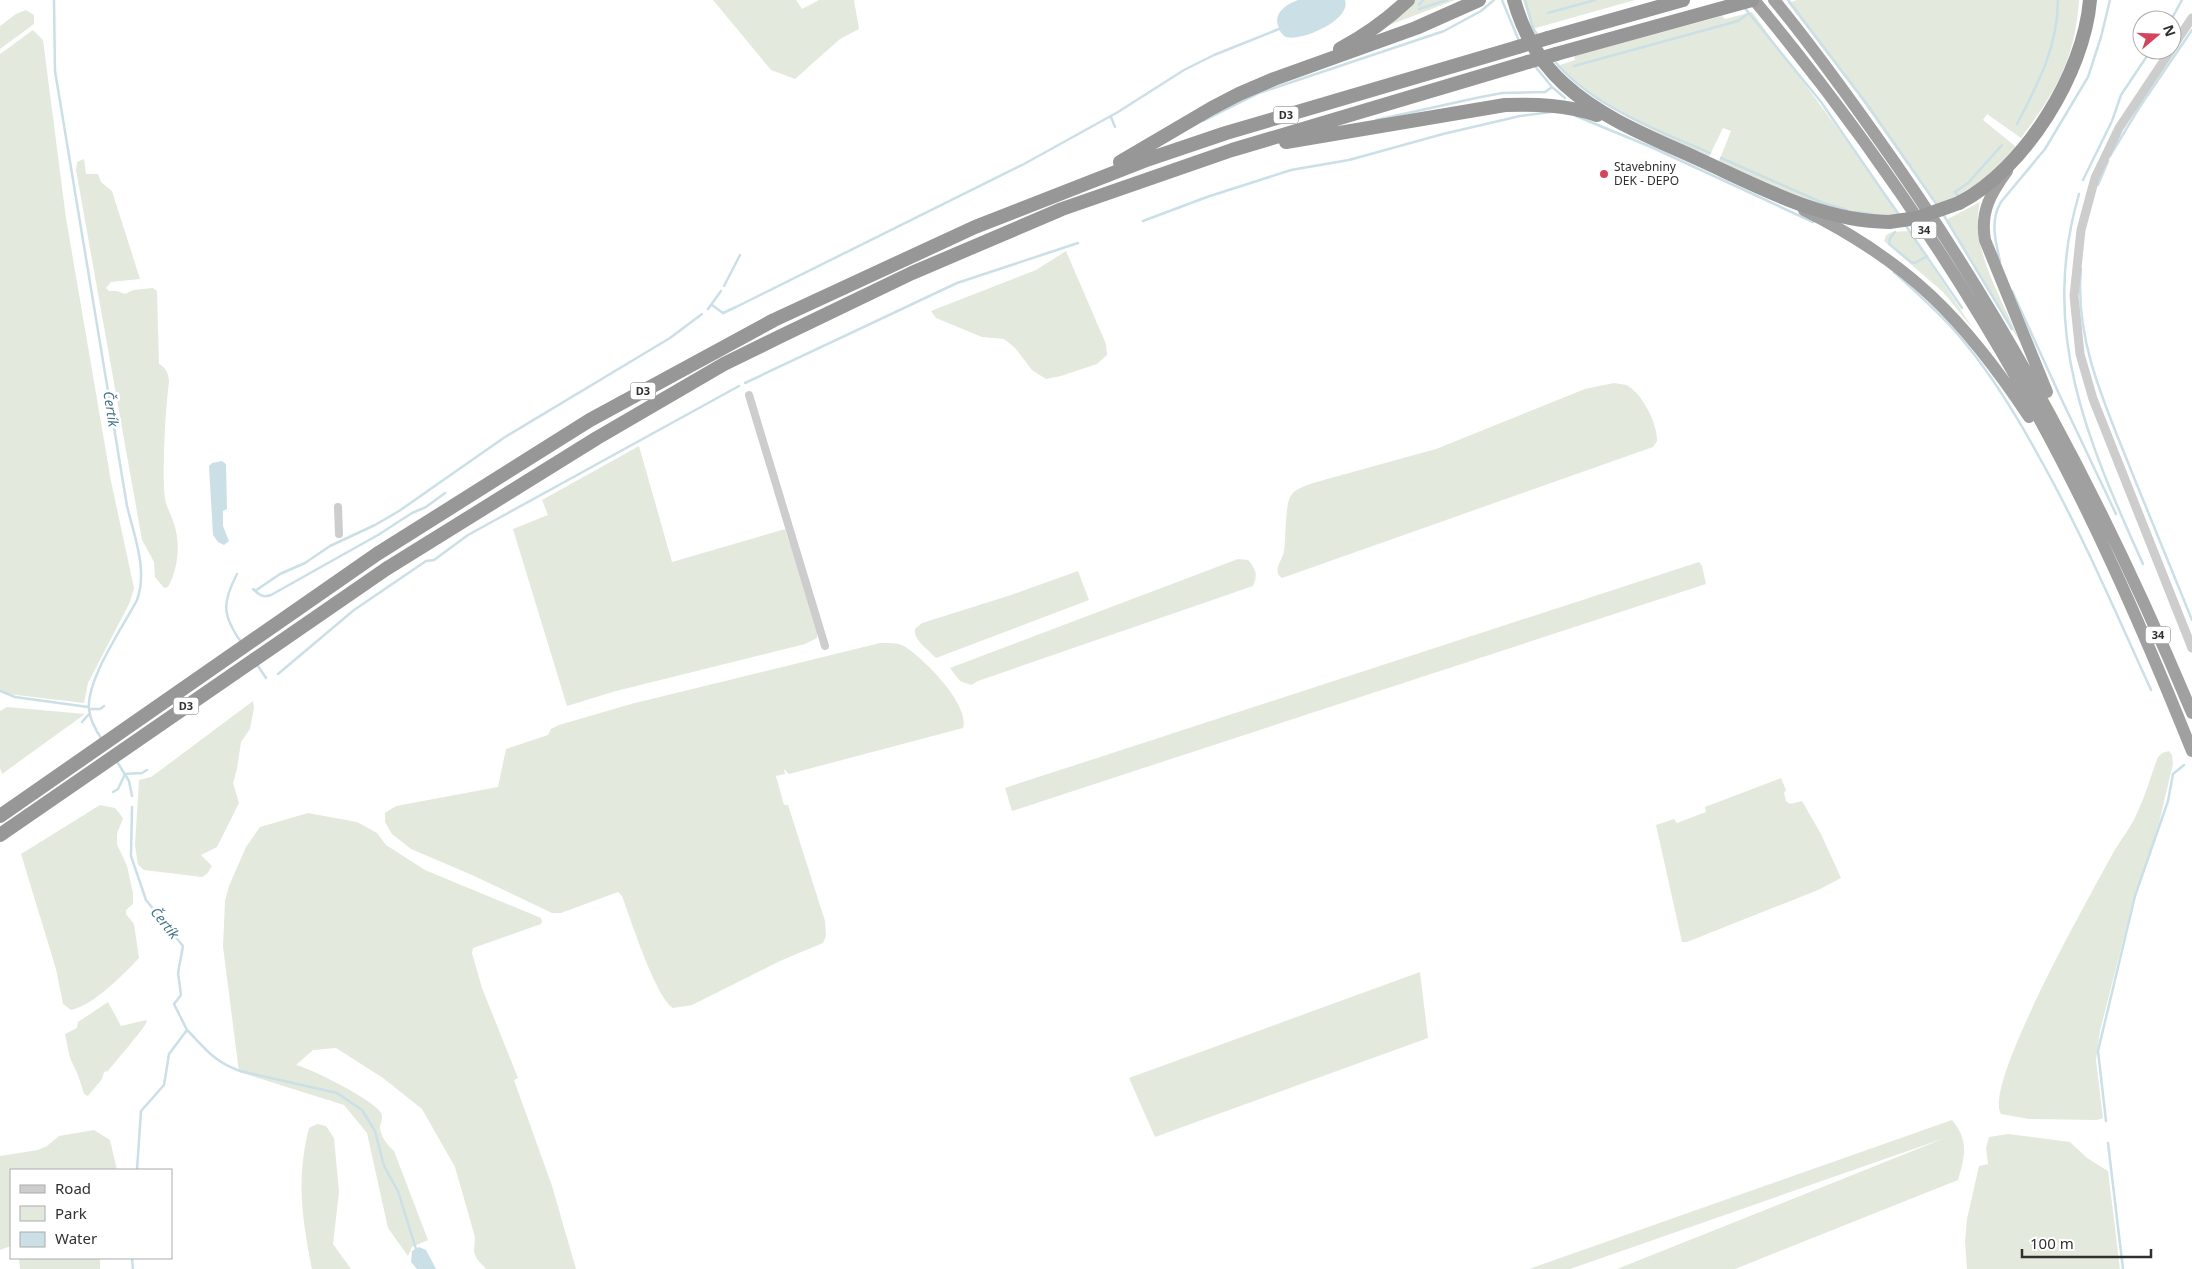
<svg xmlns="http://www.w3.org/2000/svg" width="2192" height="1269" font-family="'Noto Sans',sans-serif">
	<rect width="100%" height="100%" fill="#fff"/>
	<path fill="#e4e9dd" d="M713,0H796L802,9L819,0H854L859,29L840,39L795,79L771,70Z
		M1414,0H1455L1387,26Z
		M1523,0H1635L1532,29Z
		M1797,0H2079C2075,60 2056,91 2021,138L1987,114L1983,120L2015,146L2016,150L1997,171L1938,208L1853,88L1788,3Z
		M26,10L34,15V24L0,49V26L16,14Z
		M1752,12L1901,215C1837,224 1775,186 1719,161L1731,131L1723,128L1709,157C1656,132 1599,108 1557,66L1575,60L1574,56L1722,16L1725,19Z
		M33,30L43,40L66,218L111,481L134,588L130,602L88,683L84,703L8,694L0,690V54Z
		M84,159L86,174H98L101,182L112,191L140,279L111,282L106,288L109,291H117L125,294L133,290L153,288L157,291L159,364C166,368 168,372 169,381C165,416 163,452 164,488C165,507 169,508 174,524C181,544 178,569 168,587L164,588L155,577L154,562L142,540L76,170L77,162Z
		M1980,202C1969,250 2003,299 2020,342L1946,220Z
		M1909,231L1974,330L1943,292L1884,241L1886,235L1892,232Z
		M1066,251L1106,344L1107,355L1097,364L1061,376L1046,379L1032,370L1015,348L1004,339L982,337L936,318L931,311L1036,270Z
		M1614,383C1618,384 1623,384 1626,385C1642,392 1658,425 1657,441L1653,447L1282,578C1271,571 1283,560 1284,551C1286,537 1285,508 1290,497C1294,489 1305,486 1313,483L1436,449L1585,389Z
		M639,446L672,562L785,529L817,627V638L805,644L616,691L567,706L513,529L548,515L542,500Z
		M1238,559L1248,560C1256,569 1258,575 1253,586L978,681L971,685L960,681L950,668Z
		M1699,562L1702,566L1706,584L1012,811L1005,788L1011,786Z
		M1078,571L1089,600L936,658C929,650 913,640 915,629L922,623L1008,596Z
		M880,643C889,643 899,642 907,648C925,660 970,705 963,728L793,773L789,774L784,769L785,774L776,776L784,805H788L825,921L826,936L823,943L780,961L692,1005L673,1008C655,996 631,920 622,896L618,892L561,913H552L472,875L411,849L392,834L385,822V813L396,806L498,787L506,749L548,735L551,729L559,725L631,704Z
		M253,701L254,708L250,729L241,742L237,769L233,783L239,803L217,847L201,855L212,866L207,874L202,877L144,870L138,865L135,845L139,780L151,777L162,769Z
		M7,707L85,714L2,774L0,768V711Z
		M2169,751L2172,755L2173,764L2159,823L2129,917L2100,1031L2096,1060L2103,1118L2097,1120L2029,1119L2001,1114C1982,1085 2094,889 2113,853C2121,839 2132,826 2138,811C2146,794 2151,775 2158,757L2162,753Z
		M1781,778L1786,790L1784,793L1786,801L1790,804L1802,801L1821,834L1841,878L1818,890L1687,942H1682L1656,825L1674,819L1677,823L1706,812L1705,807Z
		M100,805L115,808L123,818L117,834V844L127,866L133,893V904L126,910V914L134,924L139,958C123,975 94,1005 71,1010L63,1004L56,969L21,854Z
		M308,813L357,822L377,833L386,845L425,870L541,918L542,921L541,924L473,948L472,953L482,988L518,1078L514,1080L552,1186L576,1269H486L477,1259L474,1252L475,1237L455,1167L422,1109L383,1078L336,1048L313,1050L296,1065C312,1069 374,1100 381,1113C384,1120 380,1122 380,1128C381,1137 388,1146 394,1151L428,1240L412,1247L408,1256L388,1228L367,1133L344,1105L239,1072L223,947L225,901L229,886L246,847L260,827Z
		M1420,972L1428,1038L1155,1137L1129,1078Z
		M108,1002L121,1026L146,1020L147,1021C145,1028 115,1062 108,1071L104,1072L102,1079L88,1096L84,1094L78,1075L70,1058L65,1034L77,1028L78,1022Z
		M1952,1120C1969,1140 1965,1156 1958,1180L1735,1269H1617L1945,1138L1570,1269H1529Z
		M317,1124L326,1126L334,1138L339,1192L333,1244L351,1269H312C302,1219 296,1178 309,1128Z
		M94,1130L110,1140L117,1170H11V1246L0,1250V1156L38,1150L47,1146L59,1136Z
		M2008,1134L2070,1142L2087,1158L2108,1171L2120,1269H1967L1965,1242L1967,1219L1979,1166L1988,1164L1986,1148L1989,1137Z
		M19,1258H100V1269H20Z"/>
	<path fill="#cbdfe7" d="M1298,0H1345C1352,20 1301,42 1286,37C1282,35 1280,32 1279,28C1272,14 1286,4 1298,0Z
		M222,461L226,464L227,509L223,511V526L229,541L224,545L218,542L213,535L209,466L212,463Z
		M419,1247L426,1250L436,1269H417L411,1262L412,1251Z"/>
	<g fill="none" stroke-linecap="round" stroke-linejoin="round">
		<path stroke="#cbdfe7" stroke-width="2.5" d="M54,0L55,71L127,506C134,535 148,570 137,600C123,627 86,680 89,709C90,721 96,731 103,741
			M1502,0L1519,41
			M1525,0L1533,28L1538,36
			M1788,0L1869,107L1937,205
			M1419,5L1423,0
			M1744,7L1821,102L1899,215
			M1419,9L1447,0
			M1548,13L1595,0
			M2171,20L2182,0
			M1553,59C1589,105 1657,130 1710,153
			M1534,65L1552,87L1565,98
			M1574,66L1738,21L1749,13
			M1576,116L1651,147L1813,222
			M1111,117L1115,127
			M1376,120L1476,98L1502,93L1545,92L1552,87
			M1203,121L1259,93L1444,31L1481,11L1494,0
			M2017,124C2038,84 2058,46 2058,0
			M2110,156L2139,108L2192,30
			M1721,158L1823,203L1847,210
			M2083,180L2112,121L2121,95L2151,50
			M2098,185L2108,161
			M2079,194C2039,331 2087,440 2143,564
			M1959,197L1955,192L1968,183L2002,145
			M1855,212L1872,214
			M1943,214L2012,329
			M1143,221L1207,197L1291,170L1349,160L1443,134L1520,116L1551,112
			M1906,226L1962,308
			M1895,232L1890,238L1889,244L1911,262L1915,263L1927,256
			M2000,261C1995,240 1990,220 2001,202L2045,149L2088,77L2101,37L2110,0
			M2081,269C2074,341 2107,409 2133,475C2153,523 2172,572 2192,620
			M1894,272C1915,291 1935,309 1954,330C1987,367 2014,411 2038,455C2081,531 2115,611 2151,690
			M724,286L740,255
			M2012,291L2060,396L2116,514
			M712,305L723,313L736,307L1024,164L1118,112L1184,70L1214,55L1279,29
			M708,309L721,291
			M745,383L957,283L1078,243
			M237,574C222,603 222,615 241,642
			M253,589C260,595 262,598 271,595L378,535L412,513L426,507L445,493
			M255,591L280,574L305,563L330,546L375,525L399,511L505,437L670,338L702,314
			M256,663L266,678
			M278,674L354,610L426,561L434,560L468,535L739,386
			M0,691L15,697L88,707
			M89,709H100L104,706
			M82,722L89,714
			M116,760L129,781L132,796
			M113,792L118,789L125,774L142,773L147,770
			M132,807L131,856L146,900L183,946L178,973L181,995L174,1004L187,1030L169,1054L164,1085L141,1111L137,1170
			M187,1030C206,1049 214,1062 240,1071L337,1093L362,1110L375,1131L384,1166L398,1191L416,1249
			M2106,1121L2098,1051L2135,896L2168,801L2173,774L2184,765
			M2108,1143L2123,1269
			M132,1258L133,1269"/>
		<path stroke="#cdcdcd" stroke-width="8" d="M749,395L825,646
			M338,507L339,534"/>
		<path stroke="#cdcdcd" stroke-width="9" d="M2172,48L2192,18
			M2171,50L2119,128L2095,178L2081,230L2074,296L2080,354L2093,399L2192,648"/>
		<path stroke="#a0a0a0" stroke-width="12" d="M1754,0C1854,120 1944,250 2021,386C2088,503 2142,627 2192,751
			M1774,0C1809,42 1842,88 1874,133C2005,316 2105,505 2192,713
			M2007,171C1991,193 1980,211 1985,240L2047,392
			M1804,210C1909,262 1965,320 2029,417"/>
		<path stroke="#979797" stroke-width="14" d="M1514,0C1523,32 1540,62 1564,84C1601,118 1650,137 1696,158C1758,186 1819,221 1889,222
			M1548,38L1683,0
			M1340,49C1366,35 1387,20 1408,0
			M1556,54L1752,0
			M1286,142L1505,105C1537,104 1566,105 1597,115
			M1120,162L1212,108L1239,94L1274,79L1416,28L1479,0
			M1959,203C2025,169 2084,73 2090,0
			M0,816L377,554L590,420L774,320L975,227L1149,159L1226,133L1518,47
			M0,835L386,569L597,438L724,364L779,337L912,273L1062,209L1232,150L1528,62"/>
		<path stroke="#979797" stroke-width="14" d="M1518,47L1548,38
			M1528,62L1556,54
			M1889,222L1917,218L1959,203"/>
	</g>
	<circle fill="#d4455c" stroke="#fff" stroke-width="2" cx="1604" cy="174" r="5"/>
	<g text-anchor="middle" stroke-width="5" stroke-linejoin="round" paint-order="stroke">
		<g fill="#fff" stroke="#6e6e6e" stroke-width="1">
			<rect x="1273.5" y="106.5" width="25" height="17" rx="4"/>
			<rect x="1911.5" y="221.5" width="25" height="17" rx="4"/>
			<rect x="630.5" y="382.5" width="25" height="17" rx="4"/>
			<rect x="2145.5" y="626.5" width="25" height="17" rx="4"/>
			<rect x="173.5" y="697.5" width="25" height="17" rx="4"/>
		</g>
		<g font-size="11" font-weight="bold" fill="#303030">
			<text x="1286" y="119">D3</text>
			<text x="1924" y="234">34</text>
			<text x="643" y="395">D3</text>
			<text x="2158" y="639">34</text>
			<text x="186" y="710">D3</text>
		</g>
		<g font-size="12" fill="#303030" stroke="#fff" text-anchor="start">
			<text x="1614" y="171">Stavebniny<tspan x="1614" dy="14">DEK - DEPO</tspan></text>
		</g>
		<g font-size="14" font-style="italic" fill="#46768b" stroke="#fff">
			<text transform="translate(111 409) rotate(81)" y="5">Čertík</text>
			<text transform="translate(165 923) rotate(51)" y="5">Čertík</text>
		</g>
	</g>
	<rect x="10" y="1169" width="162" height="90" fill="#ffffff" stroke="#acacac"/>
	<rect x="20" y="1185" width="25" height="8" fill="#cdcdcd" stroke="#acacac"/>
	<text x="55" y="1194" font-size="15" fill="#303030">Road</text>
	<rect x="20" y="1206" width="25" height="15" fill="#e4e9dd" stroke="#acacac"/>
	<text x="55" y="1219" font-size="15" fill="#303030">Park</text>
	<rect x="20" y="1232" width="25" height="15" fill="#cbdfe7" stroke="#acacac"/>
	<text x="55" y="1244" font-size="15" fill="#303030">Water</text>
	<g transform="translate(2157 35) rotate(71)"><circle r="24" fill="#ffffff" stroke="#acacac"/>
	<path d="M0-4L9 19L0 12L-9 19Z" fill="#d4455c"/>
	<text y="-8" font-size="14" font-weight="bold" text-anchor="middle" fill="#303030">N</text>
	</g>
	<path d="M2022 1249v8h129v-8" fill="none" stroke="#303030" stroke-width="2.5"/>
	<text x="2030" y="1249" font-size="15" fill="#303030" stroke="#ffffff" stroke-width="4" paint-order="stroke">100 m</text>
</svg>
